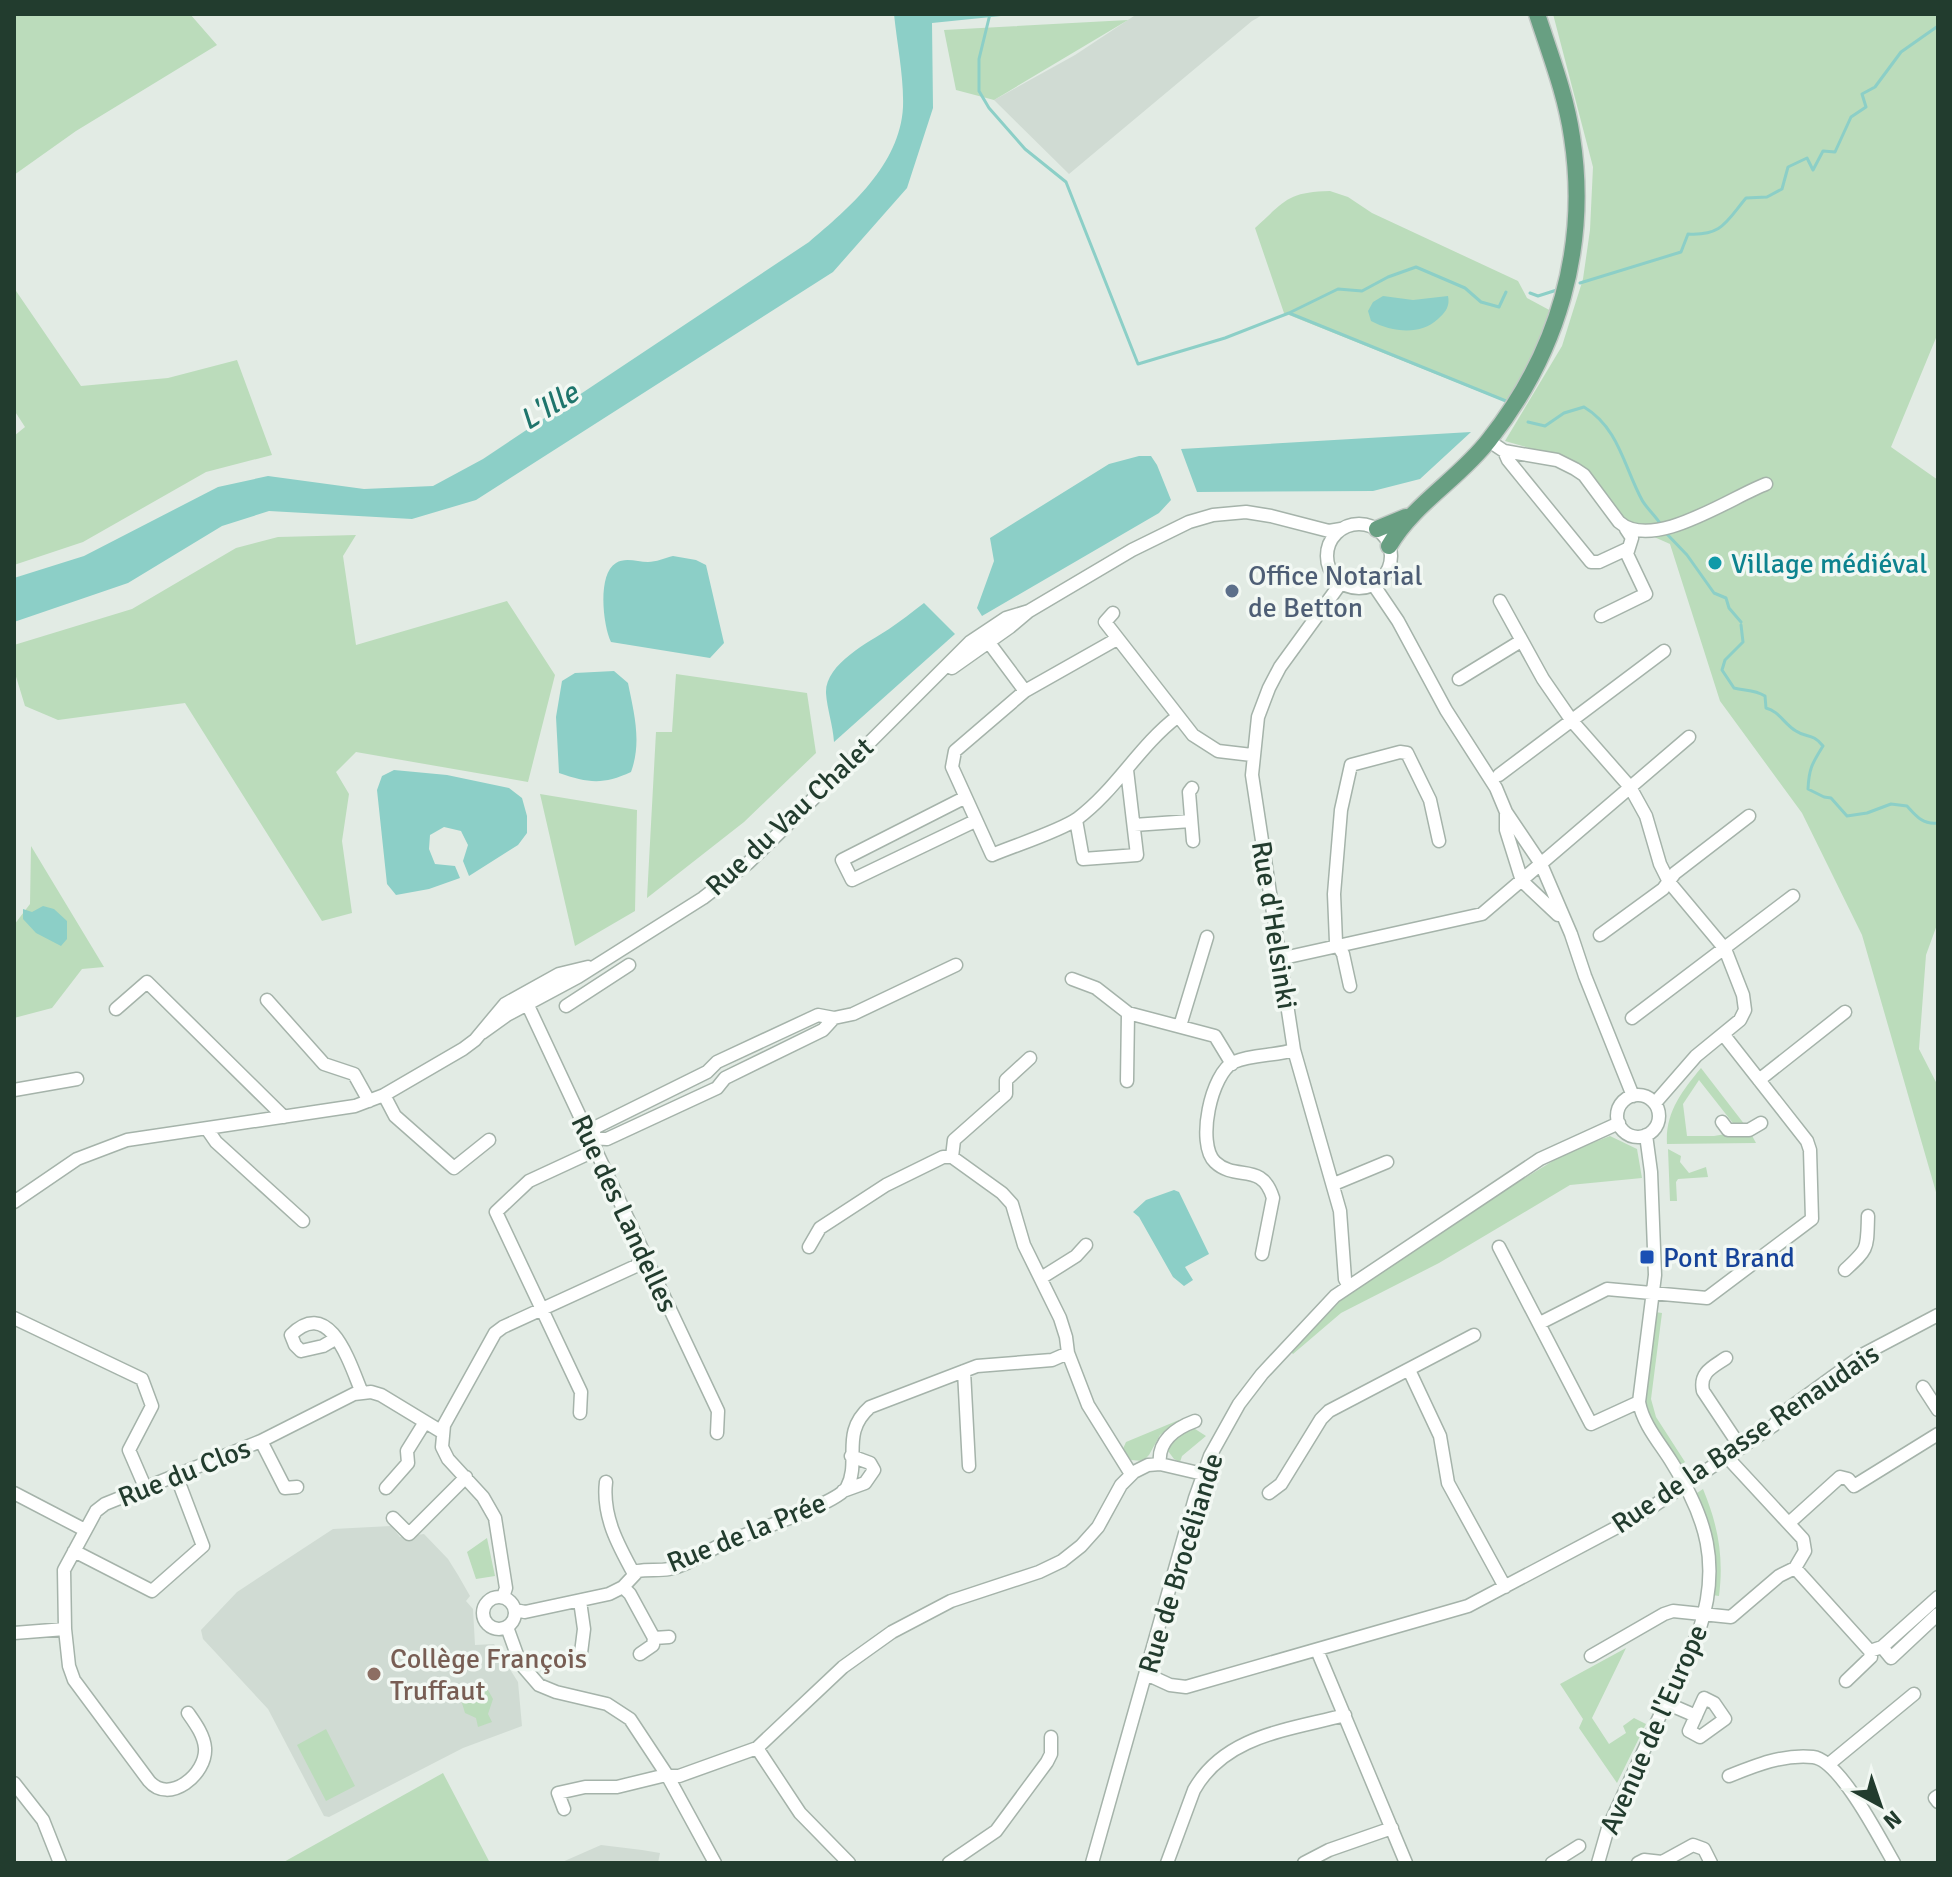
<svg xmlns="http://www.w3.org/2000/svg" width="1952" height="1877" font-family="Signika,sans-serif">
	<rect width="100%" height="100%" fill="#e2ebe4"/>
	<path fill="#d0dbd3" d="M1137,14H1264L1252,21L1069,174L994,100L1075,55Z
		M391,1526L400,1537L424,1534L448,1559L458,1575L470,1596L466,1601L473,1609L475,1645L494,1644L518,1682L522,1726L463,1748L329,1817L324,1816L268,1709L203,1639L201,1630L237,1592L333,1529Z
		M601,1845L642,1850L660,1853L658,1863H560Z"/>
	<path fill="#bbdcbb" d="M14,14H190L217,45L76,131L14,175Z
		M1553,14H1938V333L1891,447L1938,480V922L1926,955L1919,1049L1938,1086V1199L1862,935L1802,813L1720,701L1670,544L1625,524L1597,482L1574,461L1505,441L1562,346L1583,279L1590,230L1593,167Z
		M1128,20L994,100L956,90L944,30Z
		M1330,191L1348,197L1372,213L1518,281L1527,298L1553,312L1529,369L1508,403L1284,313L1255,228C1285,201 1287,192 1330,191Z
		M14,288L81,386L168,378L237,360L272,455L206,472L83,542L14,565V436L25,427L14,410Z
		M356,535L343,556L356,645L507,601L555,675L528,782L356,752L336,772L349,794L342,841L352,913L322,921L185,703L58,720L25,706L14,670V645L132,609L236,548L278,537Z
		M676,674L807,693L816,753L744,822L647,898L656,732H672Z
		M540,794L637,810L635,911L575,946Z
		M31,846L104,967L82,969L52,1008L14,1018V925L30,904Z
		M1701,1068L1745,1125L1736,1127L1699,1080L1683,1104L1687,1136H1714L1749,1130L1756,1143L1667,1144C1665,1113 1682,1091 1701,1068Z
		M1610,1136L1637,1149L1642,1178L1570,1185L1439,1263L1341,1313L1293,1354L1291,1352L1352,1289L1517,1181L1518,1182L1566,1153Z
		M1668,1149L1681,1156L1680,1162L1689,1173L1706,1167L1708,1177L1678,1179L1676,1182L1677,1201H1670Z
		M1655,1312L1662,1313L1651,1399L1656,1417L1685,1462L1679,1466L1649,1418L1644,1401Z
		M1179,1420L1181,1421L1160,1435L1149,1455L1143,1461L1131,1460L1122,1451L1126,1442Z
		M1192,1427L1206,1436L1182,1456L1180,1462L1174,1459L1168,1451L1169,1442Z
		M1703,1489C1718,1525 1724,1557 1719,1596L1712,1595C1715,1557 1712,1528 1697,1493Z
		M487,1538L495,1576L476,1579L467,1552Z
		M1626,1648L1592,1718L1609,1744L1626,1733L1623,1726L1634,1718L1646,1724L1617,1783L1579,1728L1583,1719L1560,1684Z
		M459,1684L466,1690L475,1686L488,1690L493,1699L488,1714L492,1722L478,1727L476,1718L465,1713L461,1700L452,1698Z
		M326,1729L355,1786L326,1801L297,1745Z
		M443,1773L490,1863H282Z"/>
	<path fill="#8ccfc7" d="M894,14H1021L932,23L933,108L907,188L833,272L476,500L412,519L269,511L222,526L128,583L14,622V578L84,556L218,487L268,476L364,489L433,486L483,459L809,242C849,208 900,165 903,107C904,77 897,44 894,14Z
		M1383,296L1413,300L1448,296C1450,306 1446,312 1438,319C1420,336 1392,332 1371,321L1368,311L1373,302Z
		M1471,432L1420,479L1373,491L1197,492L1181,449Z
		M1139,456H1151L1157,465L1171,500L1159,513L982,616L977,608L994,561L990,538L1109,464Z
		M673,556L696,560L706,565L724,643L710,658L611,642C603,626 597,574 616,563C625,557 638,562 648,562C656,562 665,558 673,556Z
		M924,603L955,634L834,742C833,725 827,709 826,693C825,664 869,642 889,629C901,621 912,612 924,603Z
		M614,671L628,683C634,713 642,742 631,772C603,785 588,783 559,773L556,717L562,681L575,673Z
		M394,770L447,775L509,788L522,798L527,816V833L518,845L469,876L463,861L468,845L461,831L444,827L430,835L429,849L435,864L455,866L460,878L429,889L396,895L387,884L377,790L382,776Z
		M43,906L54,909L67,921V939L61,946L36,933L23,919V909L32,912Z
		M1174,1190L1179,1192L1209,1254L1185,1267L1193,1280L1184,1286L1173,1277L1139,1217L1133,1212L1146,1200Z"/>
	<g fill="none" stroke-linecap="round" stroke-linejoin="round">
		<path stroke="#8ccfc7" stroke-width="3" d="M990,14L979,59V91L989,108L1025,149L1066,182L1138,364L1225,338L1289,313L1506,401
			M1580,283L1681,252L1688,234C1722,236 1726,222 1746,198L1767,197L1782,189L1788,167L1807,158L1813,170L1823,151L1835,152L1851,117L1866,107L1862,94L1875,87L1901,52L1938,26
			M1530,293L1538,296L1560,289
			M1289,313L1338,289L1362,291L1388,277L1416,267L1465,288L1481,302L1499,307L1506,292
			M1528,422L1545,426L1564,413L1584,407C1619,428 1624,467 1642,500C1647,509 1656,516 1661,525
			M1665,532L1687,555L1714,593L1726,598L1729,608L1741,622
			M1741,625L1743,642L1725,660L1722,670L1734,688C1745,691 1754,689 1765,696L1766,708C1779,711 1785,725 1796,731C1806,738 1813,733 1823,746C1812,764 1809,768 1808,789L1824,797L1831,798L1847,816L1867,813L1891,804L1907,806C1916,816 1923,825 1938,823"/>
		<g stroke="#a5b3aa" stroke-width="15">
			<path id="minor" d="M1489,441L1504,451L1557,460L1575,469L1584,475L1619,522C1653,552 1731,497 1766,484
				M1504,451L1508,460L1591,562H1599L1627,549
				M1327 556a32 32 0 1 1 64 0a32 32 0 1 1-64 0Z
				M1341,583L1280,667L1269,688L1258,717L1252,775L1294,1050L1340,1211L1345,1279L1348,1285
				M1373,584L1398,621L1446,710L1496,788L1506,812L1541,864L1571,934L1585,976L1633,1096
				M1500,601L1543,679L1572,721L1630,787L1646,816L1660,864L1669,882L1725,949L1743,995L1745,1010L1740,1020L1696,1056L1655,1103
				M1113,613L1105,622L1193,735L1218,751L1252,755
				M1601,616L1646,594L1627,554L1632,538L1626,529
				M984,636L1025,691
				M1117,639L1025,691L955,751L952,767L992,855C1013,846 1060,831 1077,819C1116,790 1139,746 1177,717
				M952,668L1010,627L1029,611L1132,550L1189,522L1213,515L1246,512L1271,516L1329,531L1341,529
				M1459,679L1521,641
				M1499,775L1664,651
				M1192,788L1189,792L1193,841
				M964,798L842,860L852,880L975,821
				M1506,812V830L1522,881L1558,915
				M1076,820L1083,859L1137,855L1127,770
				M1134,825L1191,821
				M1600,935L1663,889L1675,873L1749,816
				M1279,959L1482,914L1689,737
				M1072,979L1096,988L1128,1013
				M1350,986L1343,954L1336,942L1334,894L1341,810L1351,765L1400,752L1407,753L1430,800L1439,841
				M524,997L642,1249L641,1259L651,1269L718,1411L717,1433
				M267,1000L324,1064L354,1074L369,1101
				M566,1006L629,965
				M116,1009L147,982L284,1117
				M834,1018L823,1030L725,1078L717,1088L607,1139L591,1138L596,1127L707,1072L717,1062L818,1015L834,1018L853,1014L956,965
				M1632,1018L1793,896
				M1180,1026L1207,937
				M482,1033L507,1015L578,977L703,898L748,863L779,833L970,642L1006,618L1029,611
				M1759,1080L1845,1012
				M1127,1081L1128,1013L1215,1036L1232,1064
				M14,1090L77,1079
				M384,1095L395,1116L454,1168L489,1140
				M1617 1116a21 21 0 1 1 42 0a21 21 0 1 1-42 0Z
				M1722,1122L1728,1130H1749L1761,1123
				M207,1129L216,1142L303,1221
				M952,1157L954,1140L1006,1094V1080L1030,1058
				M1334,1184L1387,1162
				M14,1202L77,1159L127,1140L355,1106L384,1095L463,1049L475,1040L505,1004L559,974L588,967
				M809,1247L820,1228L886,1185L943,1157H952L1002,1193L1012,1204L1024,1245L1060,1318L1066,1337L1068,1353L1088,1405L1131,1474
				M1499,1247L1591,1424L1639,1402
				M1262,1254L1273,1198C1262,1161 1236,1182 1215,1162C1196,1144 1211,1073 1234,1062C1252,1054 1275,1056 1294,1050
				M1845,1270C1869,1248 1867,1249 1868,1216
				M1041,1278L1076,1256L1086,1245
				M14,1318L142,1379L152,1406L129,1450L145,1487
				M1540,1323L1607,1289L1707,1298L1812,1219L1810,1150L1807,1141L1723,1034
				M335,1339L323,1346L301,1351L295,1345L291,1335C330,1296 350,1364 362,1393
				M1726,1358C1713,1367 1699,1372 1703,1391L1741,1448
				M1409,1370L1440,1436L1448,1483L1505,1587
				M964,1371L969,1466
				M1923,1387L1938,1410
				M580,1413L581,1392L496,1212L529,1181L596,1150
				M261,1441L285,1488L297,1487
				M1727,1457L1803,1539L1805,1551L1795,1568
				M1160,1464C1157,1441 1176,1428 1195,1421
				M606,1482C602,1516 618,1545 634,1574
				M386,1488L408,1463L407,1451L425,1422
				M843,1491L865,1483L874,1470L870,1463L851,1456
				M14,1493L85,1530
				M1269,1493L1281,1484L1321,1419L1329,1411L1474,1335
				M393,1518L409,1534L466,1477
				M1789,1523L1840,1477L1848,1479L1854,1486L1938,1434
				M74,1551L152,1591L203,1546L176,1475
				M623,1587L630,1594L654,1638
				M483 1613a16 16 0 1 1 32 0a16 16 0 1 1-32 0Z
				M503,1597L506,1588L495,1518L483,1497L448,1459L442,1447L444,1425L495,1333L503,1327L636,1266L641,1259
				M580,1601L584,1629L581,1653
				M515,1610L525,1612L609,1594L623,1587L638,1571C648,1569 659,1571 669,1569C689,1565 706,1551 725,1543C746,1533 838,1504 847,1487C861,1461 840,1433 870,1407L977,1366L1052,1360L1068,1353
				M507,1627L520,1663L539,1685L556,1692L607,1704L630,1719L667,1775L715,1863
				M14,1633L65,1629
				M1882,1647L1891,1658L1938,1614
				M1317,1650L1406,1863
				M640,1654L653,1645L654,1638L669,1637
				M1591,1656L1664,1614L1673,1611L1731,1617L1779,1576L1795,1568L1870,1651L1882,1647L1938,1597
				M1146,1674L1170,1685L1186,1687L1468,1606L1640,1515L1774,1425L1784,1412L1864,1354L1938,1315
				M1846,1681L1871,1657L1870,1651
				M1704,1698L1714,1703L1725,1719L1700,1737L1689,1731Z
				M1666,1703L1696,1716
				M188,1713C195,1723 204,1735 205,1748C207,1774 169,1805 149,1781L74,1680L69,1666L65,1629L64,1570L96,1511L105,1504L261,1441L354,1394L371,1392L381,1395L442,1432
				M757,1748L800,1813L849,1863
				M1829,1764L1914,1694
				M1729,1776C1756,1765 1783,1754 1813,1757C1840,1760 1880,1839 1894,1863
				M14,1783L43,1820L60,1863
				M1938,1796L1935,1798L1938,1802
				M564,1809L558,1793L585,1787H617L662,1776H679L757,1748L843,1667L892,1632L951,1601L1039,1572L1062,1561L1081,1546L1098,1527L1121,1485L1134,1472L1148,1465L1160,1464L1203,1474
				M949,1863L996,1831L1047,1762L1051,1754V1737
				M1092,1863L1195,1498L1210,1456L1239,1404L1262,1374L1335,1296L1540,1159L1619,1123
				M1167,1863L1194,1790C1225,1735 1289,1730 1345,1715
				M1304,1863L1329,1850L1392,1828
				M1552,1863L1579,1846
				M1598,1863L1608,1828L1699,1631C1721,1565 1707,1518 1671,1461C1659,1442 1643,1424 1639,1402L1655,1275L1651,1172L1646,1135
				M1638,1863L1644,1860L1662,1862L1693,1845L1704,1849L1711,1863"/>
		</g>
		<g stroke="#c1c8c4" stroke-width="19">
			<path id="major" d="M1377,529L1406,517
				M1389,546C1414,503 1459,479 1489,440C1558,353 1589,247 1572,137C1566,95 1550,54 1537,14"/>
		</g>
		<use href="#minor" stroke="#fff" stroke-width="12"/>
		<use href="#major" stroke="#689f82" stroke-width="16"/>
	</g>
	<circle fill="#0f9aa8" stroke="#f2f8f3" stroke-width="3" cx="1715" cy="563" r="8"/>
	<circle fill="#5c6f8a" stroke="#f2f8f3" stroke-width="3" cx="1232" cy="591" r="8"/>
	<rect fill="#1a4fb4" stroke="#f2f8f3" stroke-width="3" x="1639" y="1249" width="16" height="16" rx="4"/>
	<circle fill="#8d6e63" stroke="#f2f8f3" stroke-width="3" cx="374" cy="1674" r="8"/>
	<g text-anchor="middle" stroke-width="7" stroke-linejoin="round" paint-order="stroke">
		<g font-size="28" fill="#0d838f" stroke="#f2f8f3" text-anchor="start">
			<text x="1731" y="573">Village médiéval</text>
		</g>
		<g font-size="28" fill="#4e5e75" stroke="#f2f8f3" text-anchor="start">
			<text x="1248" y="585">Office Notarial<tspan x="1248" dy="32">de Betton</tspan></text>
		</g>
		<g font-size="28" fill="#223c2e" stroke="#f2f8f3">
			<text transform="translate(789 816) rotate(-43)" y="10">Rue du Vau Chalet</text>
			<text transform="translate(1275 925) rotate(81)" y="10">Rue d'Helsinki</text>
			<text transform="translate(625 1213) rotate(65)" y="10">Rue des Landelles</text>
			<text transform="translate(1745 1438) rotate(-34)" y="10">Rue de la Basse Renaudais</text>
			<text transform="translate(184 1472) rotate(-22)" y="10">Rue du Clos</text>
			<text transform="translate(746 1532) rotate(-22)" y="10">Rue de la Prée</text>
			<text transform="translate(1180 1563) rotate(-73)" y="10">Rue de Brocéliande</text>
			<text transform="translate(1653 1729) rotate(-66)" y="10">Avenue de l'Europe</text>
		</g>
		<g font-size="28" fill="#164399" stroke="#f2f8f3" text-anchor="start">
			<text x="1663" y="1267">Pont Brand</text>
		</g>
		<g font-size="28" fill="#785e54" stroke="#f2f8f3" text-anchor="start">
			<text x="390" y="1668">Collège François<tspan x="390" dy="32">Truffaut</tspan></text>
		</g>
		<g font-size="30" font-style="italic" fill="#1f756c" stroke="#f2f8f3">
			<text transform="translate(549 406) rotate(-32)" y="10">L'Ille</text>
		</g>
	</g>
	<rect width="1952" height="1877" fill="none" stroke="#223c2e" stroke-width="32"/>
	<g transform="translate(1880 1805) rotate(140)" stroke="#f2f8f3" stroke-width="6" paint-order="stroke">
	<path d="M0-6L14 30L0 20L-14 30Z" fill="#223c2e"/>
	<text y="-12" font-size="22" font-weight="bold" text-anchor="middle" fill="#223c2e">N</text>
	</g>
</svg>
